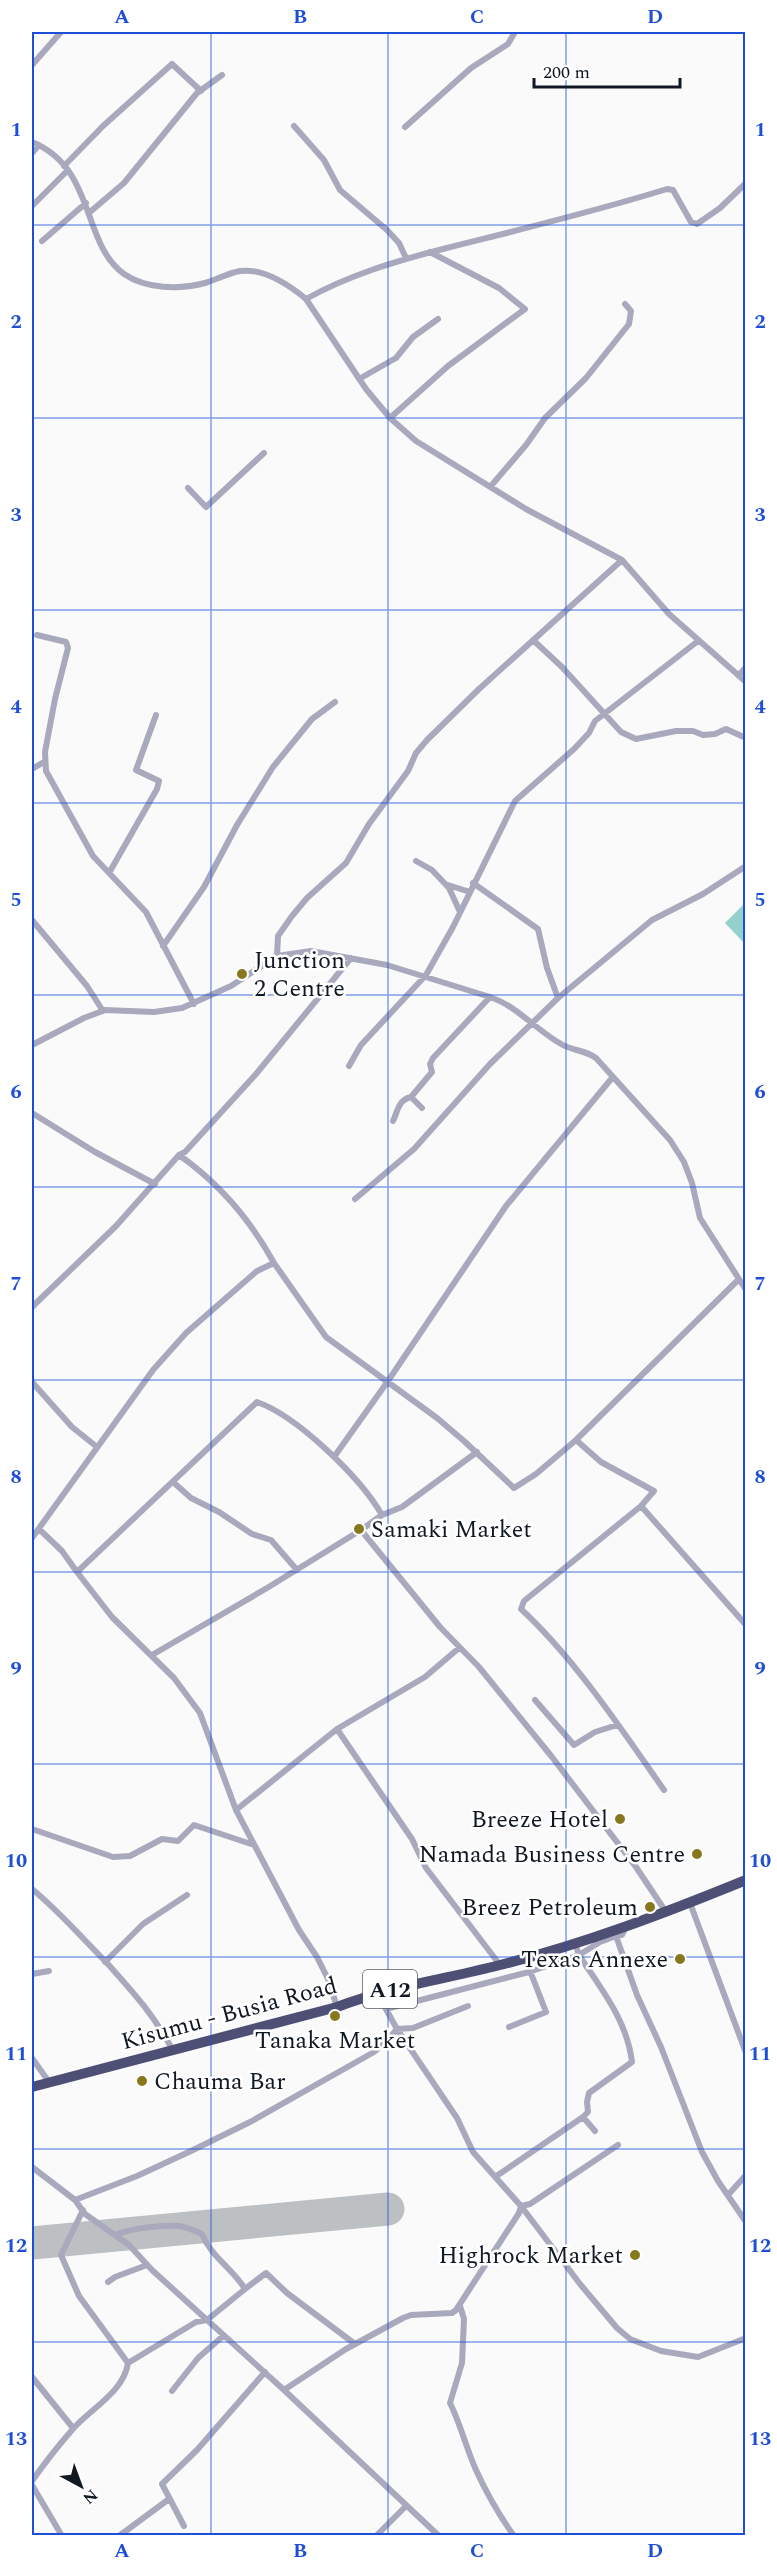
<svg xmlns="http://www.w3.org/2000/svg" width="777" height="2567" font-family="Spectral,serif">
	<rect width="100%" height="100%" fill="#fafafa"/>
	<path fill="#94d1cd" d="M745,903V944L725,923Z"/>
	<g fill="none" stroke-linecap="round" stroke-linejoin="round">
		<path stroke="#bdc0c2" stroke-width="33" d="M32,2243L388,2209"/>
		<path stroke="#a8a9bd" stroke-width="6" d="M32,65L61,32
			M294,126L324,160L340,190L387,230L399,243L406,258
			M405,127L471,68L508,44L515,32
			M32,142C96,168 81,243 124,274C146,289 179,290 205,283C216,280 228,273 240,271C263,268 289,285 306,299L366,389L390,418L416,441L526,509L622,560L669,614L746,682
			M32,153L39,145
			M64,166L103,126L172,64L201,91
			M32,206L68,170
			M90,212L124,183L197,93L222,75
			M42,241L86,203
			M306,299C349,275 396,261 443,249C518,230 593,212 667,189L673,190L691,222L697,224L720,208L746,183
			M359,379L396,358L413,337L438,319
			M390,418L448,366L525,309L499,288L430,252
			M491,486L526,445L545,418L586,378L629,324L631,311L625,304
			M188,488L206,507L264,453
			M37,635L66,642L68,648L55,699L45,752L46,771L93,856L146,912L194,1004
			M533,640L562,667L621,732L636,739L676,731H693L703,735L715,734L726,729L746,738
			M739,675L746,667
			M32,769L44,762
			M416,861L432,870L449,888L460,912
			M109,873L157,789L159,781L136,770L156,715
			M473,883L538,929L547,968L558,998
			M448,885L470,892
			M32,920L87,986L103,1011
			M163,946L204,887L237,825L273,767L312,719L335,702
			M277,956L278,936L292,916L307,898L346,863L369,824L408,771L416,753L427,740L479,689L622,560
			M32,1045L84,1018L105,1010L154,1012L182,1008L231,986L277,956L311,951L387,965L490,997C517,1006 536,1030 561,1044C573,1051 585,1050 596,1058L670,1140L684,1162L692,1183L700,1218L746,1290
			M349,1066L361,1045L426,975L453,927L515,801L574,749L589,733L595,721L698,641
			M422,1108L411,1097L432,1072L430,1064L433,1058L490,997
			M32,1113L95,1152L155,1184
			M393,1121C398,1111 398,1100 411,1097
			M179,1155C220,1184 250,1219 274,1263
			M355,1199L414,1149L490,1064L558,998L652,920L703,894L746,866
			M32,1307L116,1226L179,1155L185,1152L256,1074L351,958
			M32,1382L72,1427L97,1447
			M576,1440L601,1462L654,1491L641,1506L524,1601L521,1609C575,1659 622,1730 664,1790
			M334,1457L388,1381L506,1206L612,1078
			M173,1482L191,1498L219,1512L252,1534L271,1540L297,1570
			M641,1506L746,1625
			M39,1529L62,1551L77,1572L257,1402C297,1416 360,1477 382,1515L402,1507L477,1452
			M361,1530L382,1515
			M32,1538L153,1370L186,1333L257,1271L274,1263L326,1337L437,1418L464,1441L514,1488L536,1474L576,1440L738,1280
			M77,1572L112,1617L174,1678L200,1713L236,1810L299,1930L317,1957L328,1979L337,2007
			M152,1655L267,1588L361,1530L440,1627L479,1667L552,1757L636,1867L666,1912
			M535,1700L574,1745L595,1732L617,1725
			M337,1729L412,1839L426,1868L500,1965
			M236,1810L337,1729L425,1677L459,1648
			M32,1829L113,1857L130,1856L162,1839L178,1841L194,1825L254,1845
			M32,1889C59,1911 82,1938 107,1963C133,1992 155,2016 173,2051
			M690,1903L746,2053
			M626,1927L622,1935L616,1936L637,1995L661,2047L702,2152L718,2181L746,2222
			M105,1962L143,1924L187,1895
			M32,1974L49,1971
			M377,1993L397,2029L457,2118L473,2152L521,2206L519,2213L456,2310L452,2313L411,2315L403,2318L346,2349L284,2390L439,2536
			M386,2009L529,1972L579,1955L600,1942L616,1936
			M509,2027L546,2012L525,1958
			M32,2058L49,2082
			M583,2117L595,2131
			M618,2145L530,2204L521,2206L580,2284L617,2328L630,2339L661,2351L698,2357L746,2338
			M32,2167L75,2200L85,2214L129,2245L152,2270L284,2390
			M495,2177L583,2117L588,2112L587,2102L589,2093L632,2062C627,2020 601,1989 579,1955L575,1943
			M728,2195L746,2175
			M75,2200L137,2176L191,2151L250,2122L374,2052L387,2041L397,2029L413,2028L468,2006
			M83,2210L61,2255L79,2296L128,2363
			M108,2282L115,2277L147,2265
			M245,2289L266,2273L287,2293L355,2344
			M460,2306L464,2319L462,2363L450,2403C461,2425 466,2448 476,2470C486,2492 499,2515 514,2536
			M32,2377L73,2428
			M172,2391L198,2358L223,2336
			M32,2481C44,2464 58,2446 72,2430C90,2409 124,2392 128,2363L196,2322L207,2320L245,2289C233,2269 211,2257 202,2234C195,2231 187,2227 179,2226C160,2225 132,2228 115,2235
			M32,2485L62,2536
			M184,2526L162,2484L197,2450L265,2372
			M119,2536L169,2499
			M376,2536L406,2506"/>
		<path stroke="#4e4f75" stroke-width="10" d="M32,2087L337,2007C390,1987 445,1979 500,1965C584,1944 665,1913 746,1880"/>
	</g>
	<path fill="none" stroke="#1d4ed8" stroke-width="1.5" stroke-opacity="0.55" d="M211,32V2536M388,32V2536M566,32V2536M32,225H746M32,418H746M32,610H746M32,803H746M32,995H746M32,1187H746M32,1380H746M32,1572H746M32,1764H746M32,1957H746M32,2149H746M32,2342H746"/>
	<g fill="#88781d" stroke="#fff" stroke-width="2">
		<circle cx="242" cy="974" r="6"/>
		<circle cx="359" cy="1529" r="6"/>
		<circle cx="620" cy="1819" r="6"/>
		<circle cx="697" cy="1854" r="6"/>
		<circle cx="650" cy="1907" r="6"/>
		<circle cx="680" cy="1959" r="6"/>
		<circle cx="335" cy="2016" r="6"/>
		<circle cx="142" cy="2081" r="6"/>
		<circle cx="635" cy="2255" r="6"/>
	</g>
	<g text-anchor="middle" stroke-width="5" stroke-linejoin="round" paint-order="stroke">
		<rect fill="#fff" stroke="#575d65" stroke-width="1.5" x="363" y="1970" width="54" height="38" rx="4.5"/>
		<g font-size="22" font-weight="bold" fill="#0f1823">
			<text x="390" y="1997">A12</text>
		</g>
		<g font-size="24" fill="#0f1823" stroke="#fff" text-anchor="end">
			<text x="254" y="968" text-anchor="start">Junction<tspan x="254" dy="28">2 Centre</tspan></text>
			<text x="371" y="1537" text-anchor="start">Samaki Market</text>
			<text x="608" y="1827">Breeze Hotel</text>
			<text x="685" y="1862">Namada Business Centre</text>
			<text x="638" y="1915">Breez Petroleum</text>
			<text x="668" y="1967">Texas Annexe</text>
			<text x="335" y="2048" text-anchor="middle">Tanaka Market</text>
			<text x="154" y="2089" text-anchor="start">Chauma Bar</text>
			<text x="623" y="2263">Highrock Market</text>
		</g>
		<g font-size="24" fill="#0f1823" stroke="#fff">
			<text transform="translate(229 2013) rotate(-15)" y="8">Kisumu - Busia Road</text>
		</g>
	</g>
	<rect width="777" height="2567" fill="none" stroke="#ffffff" stroke-width="66"/>
	<g transform="translate(81 2486) rotate(139)" stroke="#ffffff" stroke-width="4.5" paint-order="stroke">
	<path d="M0-4.5L10 22L0 15L-10 22Z" fill="#0f1823"/>
	<text y="-9" font-size="16" font-weight="bold" text-anchor="middle" fill="#0f1823">N</text>
	</g>
	<path d="M534 78v9h146v-9" fill="none" stroke="#0f1823" stroke-width="3"/>
	<text x="543" y="78" font-size="18" fill="#0f1823" stroke="#ffffff" stroke-width="4.5" paint-order="stroke">200 m</text>
	<rect x="33" y="33" width="711" height="2501" fill="none" stroke="#1d4ed8" stroke-width="2"/>
	<g font-size="20" text-anchor="middle" font-weight="bold" fill="#1d4ed8">
		<text x="122" y="23">A</text>
		<text x="300" y="23">B</text>
		<text x="477" y="23">C</text>
		<text x="655" y="23">D</text>
		<text x="16" y="136">1</text>
		<text x="760" y="136">1</text>
		<text x="16" y="328">2</text>
		<text x="760" y="328">2</text>
		<text x="16" y="521">3</text>
		<text x="760" y="521">3</text>
		<text x="16" y="713">4</text>
		<text x="760" y="713">4</text>
		<text x="16" y="906">5</text>
		<text x="760" y="906">5</text>
		<text x="16" y="1098">6</text>
		<text x="760" y="1098">6</text>
		<text x="16" y="1290">7</text>
		<text x="760" y="1290">7</text>
		<text x="16" y="1483">8</text>
		<text x="760" y="1483">8</text>
		<text x="16" y="1675">9</text>
		<text x="760" y="1675">9</text>
		<text x="16" y="1867">10</text>
		<text x="760" y="1867">10</text>
		<text x="16" y="2060">11</text>
		<text x="760" y="2060">11</text>
		<text x="16" y="2252">12</text>
		<text x="760" y="2252">12</text>
		<text x="16" y="2445">13</text>
		<text x="760" y="2445">13</text>
		<text x="122" y="2557">A</text>
		<text x="300" y="2557">B</text>
		<text x="477" y="2557">C</text>
		<text x="655" y="2557">D</text>
	</g>
</svg>
